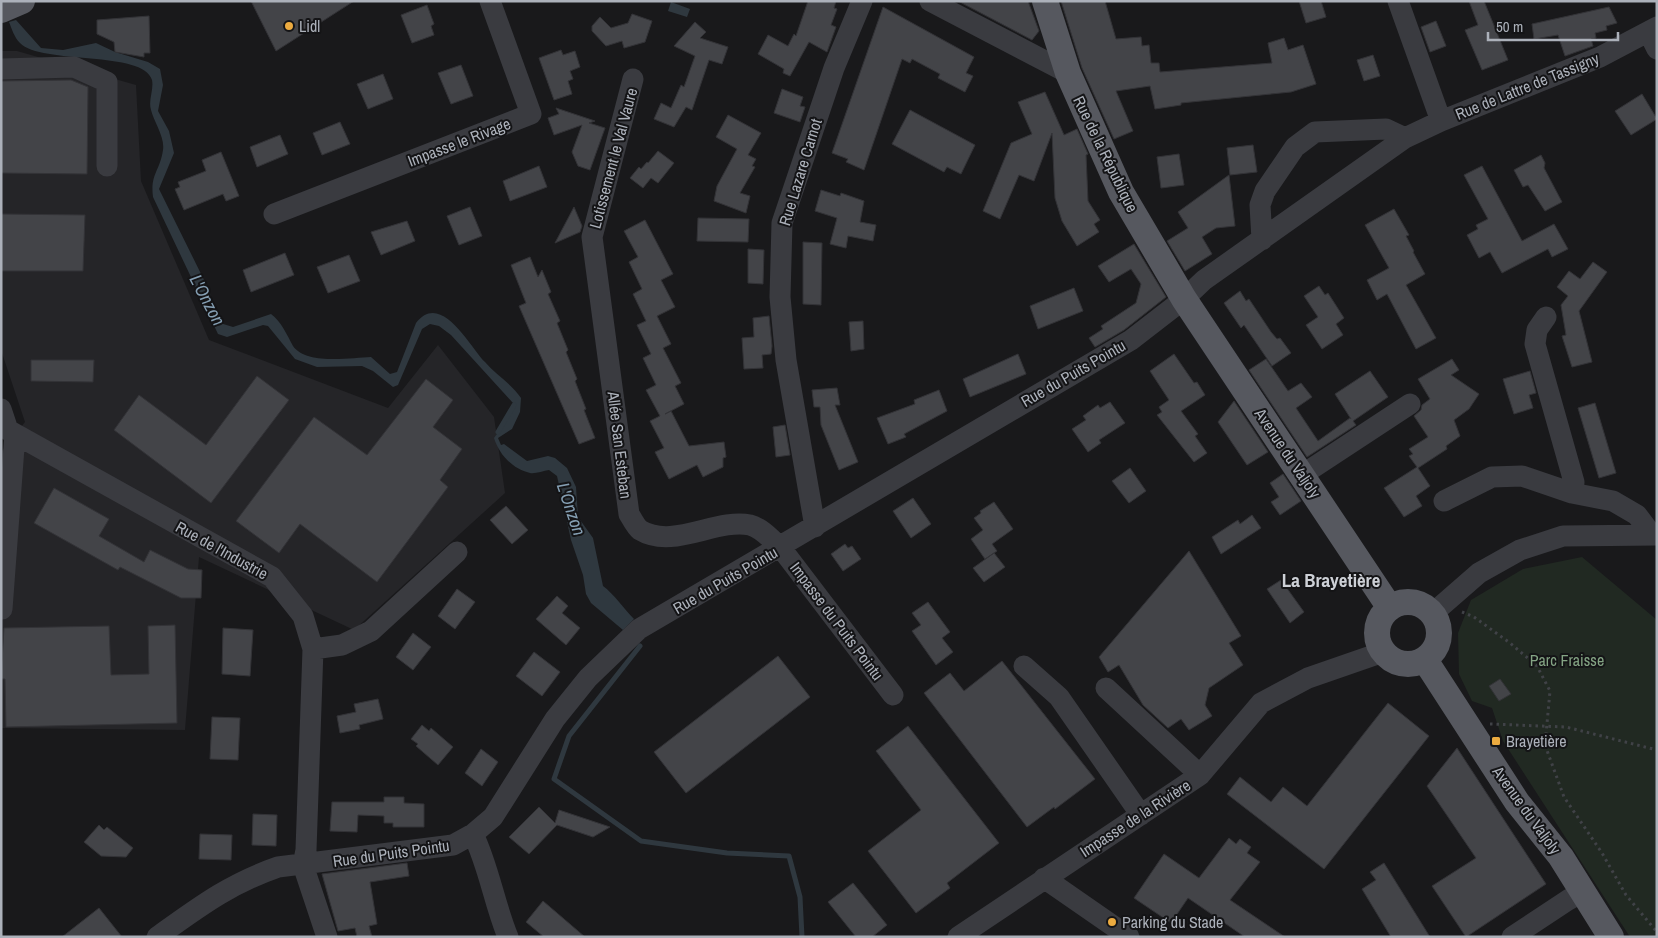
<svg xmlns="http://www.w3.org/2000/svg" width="1658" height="938" font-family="'Archivo Narrow',sans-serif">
	<rect width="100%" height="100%" fill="#19191b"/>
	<path fill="#252528" d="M1,51H17L136,85L141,181L209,340L388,408L438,345L494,417L505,493L354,630L199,557L185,730L1,728V452L25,422L1,350Z"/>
	<path fill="#212922" d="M1582,557L1657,620V937H1630L1503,741L1492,708L1472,701L1459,674L1458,633L1471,600L1523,569Z"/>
	<path fill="#2f383f" d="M671,2L690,9L687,17L668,11Z
		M16,20L41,48L63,50L96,43L115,52L148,62L160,69L163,85L158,111L169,131L174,153L159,189L208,288L220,323L233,327L271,314C281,321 287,335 293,346C306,365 350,358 371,357L390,374L397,372L416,323C441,290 470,347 485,362C496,375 512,384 521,398L520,412L512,429L498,438L501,445L504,444L527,461L548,456L555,458L567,468L576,487L578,517L593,538L603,586C614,594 624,609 634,619L623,630L591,603L586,594L583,575L571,540L557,476L549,470C543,471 535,474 530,473C512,469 499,454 494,438L508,418L513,403L451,335L439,326L430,324L422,329L398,385L393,387L373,371L362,366L317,367L295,359L268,326L263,325L227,337L218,334L153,197C150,174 160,171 163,150C165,137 154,122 151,110C148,100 154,90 152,80C144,50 41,65 20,43C14,37 12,29 9,22Z"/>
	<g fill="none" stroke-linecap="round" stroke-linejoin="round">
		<path stroke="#2f383f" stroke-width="5" d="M498,432L514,405
			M640,646L569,736L554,779L641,841L727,853L789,856L800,897L802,937"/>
	</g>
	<path fill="#434448" stroke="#333337" d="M251,1H354L276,51Z
		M808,1H836L834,8L837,9L831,25L836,27L827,52L809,42L790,76L783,73L784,69L758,54L768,35L788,46L794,34L796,36Z
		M958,1H1028L1039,31L1032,40Z
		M1061,1H1105L1116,39L1141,37L1142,46L1149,45L1151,63H1159L1160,72L1272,63L1268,43L1284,38L1288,50L1303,45L1316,84L1291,92L1181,103V105L1155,109L1150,86L1116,91L1133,131L1114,139L1082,68Z
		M1299,1H1321L1326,17L1306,23Z
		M1469,1H1484L1508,60L1482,70L1465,30L1478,25Z
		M427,5L434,24L431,26L434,35L412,43L401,15Z
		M883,7L974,57L966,73L973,76L965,92L938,78L940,74L912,59L910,63L902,59L864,170L846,162L848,159L832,153Z
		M1609,7L1617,23L1606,26L1607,30L1595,33L1596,38L1591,39L1593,46L1565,56L1558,35L1534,39L1532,24Z
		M632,14L652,21L645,42L624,48L622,41L606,46L592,31V26L600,17L611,28L628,23Z
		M149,16L150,53H144V57L115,52L114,42L97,34V20Z
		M1436,21L1446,46L1430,52L1421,27Z
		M695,22L706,32L700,38L728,47L722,64L709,60L692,110L686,107L674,127L654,119L661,103L671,108L681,85L684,87L695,56L674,46Z
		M561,50L563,55L575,51L580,67L570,71L573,79L568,81L572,94L554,100L539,58Z
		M1373,55L1380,76L1364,81L1357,60Z
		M461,65L473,96L451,104L438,73Z
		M383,74L393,99L368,109L357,84Z
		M71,80L88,87L87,174L1,173V81Z
		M782,89L803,97L800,106L805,107L800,122L774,113Z
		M1045,92L1064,135L1077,129L1088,154L1086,155L1088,201L1100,220L1094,224L1099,232L1077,246L1062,221L1055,198L1052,133L1034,181L1019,175L1000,219L983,211L1011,143L1032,134L1018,102Z
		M1642,94L1657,119L1631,135L1615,111Z
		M556,108L595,121L589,123L605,128L590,170L578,166L572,152L582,125L554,135L548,118L559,114Z
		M910,110L975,145L961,174L947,167L944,172L892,144Z
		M728,115L761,133L748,155L756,159L752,166L755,167L740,193L750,196L746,213L714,201L717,186L737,149L716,137Z
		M340,122L350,144L322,155L313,133Z
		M280,135L288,154L257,167L250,147Z
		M1253,145L1257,172L1230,175L1227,148Z
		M658,151L674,163L658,183L651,178L643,188L630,178L639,167L641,169L647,162L648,163Z
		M221,152L239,196L226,201L223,194L184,210L175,189L180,187L178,182L206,171L202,160Z
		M1179,154L1184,185L1161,188L1157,157Z
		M1541,155L1545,163L1544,168L1562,202L1545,211L1528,185L1523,187L1514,170Z
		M539,166L547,187L510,201L503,181Z
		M1482,166L1522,241L1554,224L1568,249L1552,257L1548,249L1502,273L1490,252L1479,258L1467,235L1478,229L1476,225L1488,219L1464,175Z
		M1229,175L1235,226L1216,228L1202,237L1212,254L1185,271L1167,241L1188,228L1178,212Z
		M821,190L840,196L841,193L864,201L860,222L876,225L873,241L848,236L846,248L830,244L837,218L815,211Z
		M470,207L482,236L459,245L447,216Z
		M574,207L582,226L580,232L555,243Z
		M1394,209L1409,235L1406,236L1414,251L1413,252L1425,274L1406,285L1436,338L1416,349L1387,294L1377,300L1367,280L1389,268L1365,225Z
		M1,214L85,215L83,271H1Z
		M698,218L749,219L748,242L697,241Z
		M645,220L673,274L661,280L675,307L657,316L671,344L663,348L681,383L675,386L684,404L665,414L671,411L689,446L724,442L726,457L723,458V467L703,477L697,465L669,479L655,452L664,448L650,421L660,416L646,390L656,385L643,358L651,354L637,325L646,321L633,294L642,289L629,262L638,257L624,231Z
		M407,221L415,241L381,255L371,232Z
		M803,242L822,243L821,305L803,304Z
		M1134,244L1166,297L1124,330L1095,347L1089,338L1103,329L1101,326L1136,303L1141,284L1131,269L1109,282L1098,266Z
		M748,249L764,250L763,284L748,283Z
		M285,253L294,275L251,292L243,270Z
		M349,255L360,281L328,293L317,267Z
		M530,257L538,277L542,270L551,292L548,294L560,321L557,323L568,350L566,352L577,379L575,381L586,409L584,410L595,438L579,444L519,306L526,303L511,265Z
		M1593,262L1607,272L1579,311L1592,362L1572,367L1562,336L1566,335L1561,305L1568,296L1557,287L1569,271L1580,279Z
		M1319,286L1325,295L1328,293L1344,318L1336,324L1343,335L1322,349L1306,325L1318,317L1304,296Z
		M1074,288L1083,311L1038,329L1030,306Z
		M1240,291L1246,301L1249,299L1271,332L1277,339L1280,338L1291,353L1272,366L1244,325L1241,328L1224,303Z
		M769,316L772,346L771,354L762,355L763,368L744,369L742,338L754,337L753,318Z
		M863,321L864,349L851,351L849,322Z
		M1018,354L1026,374L970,397L963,379Z
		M1174,354L1194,383L1197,382L1205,395L1181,411L1198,434L1195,436L1207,453L1194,462L1157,415L1162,412L1159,407L1169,400L1150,371Z
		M1266,359L1288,391L1301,383L1312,397L1296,408L1318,441L1350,418L1351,419L1335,394L1370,371L1388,397L1353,421L1356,425L1307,457L1249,370Z
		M1452,359L1459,370L1451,375L1479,394L1469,409L1454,420L1460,436L1446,446L1447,449L1418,468L1430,486L1416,496L1422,506L1404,517L1384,488L1417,467L1409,456L1413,454L1409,449L1428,437L1414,416L1421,410L1422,405L1430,399L1418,379Z
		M31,360H94L93,382L31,381Z
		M1530,371L1536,393L1529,395L1533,408L1514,414L1503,379Z
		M257,376L289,400L211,503L114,430L139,395L206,445Z
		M426,379L453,400L433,427L462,449L440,480L448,487L377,582L300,524L279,553L236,521L314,417L367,455Z
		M837,388L840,405H835L858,462L839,470L821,425L820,407H814L812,390Z
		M939,390L947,411L904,434L906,437L888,444L877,418L915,404L914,400Z
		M1234,401L1268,452L1247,465L1218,422Z
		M1110,402L1125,423L1099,440L1101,443L1088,452L1072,429L1086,420L1083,416L1098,405L1100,408Z
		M1595,403L1616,473L1599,478L1578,408Z
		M785,425L790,455L776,457L773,427Z
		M1130,468L1146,491L1129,503L1112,481Z
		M1283,474L1301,501L1280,515L1271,502L1279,497L1270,483Z
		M54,488L109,519L99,536L144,562L150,550L188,569L202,570L201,598H181L120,567L118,570L34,523Z
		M913,498L931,524L911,538L893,511Z
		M994,502L1013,529L992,544L997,551L994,553L1005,567L984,582L973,568L994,553L985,559L971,539L983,530L974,518L981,513L980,511Z
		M506,506L528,530L512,544L490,520Z
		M1252,515L1261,528L1221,554L1212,537L1238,520L1240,524Z
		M845,544L848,548L852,546L861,559L843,571L831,554Z
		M1189,551L1241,636L1229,643L1243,665L1209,688L1205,705L1212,716L1189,730L1181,719L1168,728L1143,705L1119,665L1108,672L1099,657Z
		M1281,580L1304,612L1290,623L1267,589Z
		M457,589L475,602L455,629L438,616Z
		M557,596L568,606L562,613L580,628L566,645L536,619Z
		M928,602L950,632L942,638L953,652L936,665L912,631L921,625L912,613Z
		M175,625L177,723L6,727L5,679H1L4,628L109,626L111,675L149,674L148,626Z
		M223,628L253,630L250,676L222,674Z
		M413,633L431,647L413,670L396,657Z
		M534,652L560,672L542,696L516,676Z
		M778,656L810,697L686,793L654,752Z
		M1002,661L1095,779L1055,809L1054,807L1027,827L924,693L950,673L964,691Z
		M1500,679L1511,694L1499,701L1489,686Z
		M378,699L383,719L359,725L360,729L340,733L337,716L356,712L354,704Z
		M1388,703L1429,736L1324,869L1227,794L1240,777L1271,802L1283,787L1307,806Z
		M212,717L240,718L238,760L210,759Z
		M422,725L429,731L431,728L453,747L438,765L416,746L418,744L411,739Z
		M908,726L999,843L947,883L950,888L916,913L868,851L921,810L876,751Z
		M1457,748L1546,884L1466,937L1432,886L1476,858L1427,786Z
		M481,749L498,762L482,786L465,773Z
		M384,797H404V803L424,804V827H393V823H384V816L358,815L357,832L330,831L332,802H384Z
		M539,807L555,823L559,810L610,827L593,837L557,825L529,854L509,837Z
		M253,814L277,815L276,846L252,845Z
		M99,825L104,830L107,827L133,848L126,857L101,856L84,842Z
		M200,834L232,835L231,860L199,859Z
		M1229,838L1236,844L1240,839L1251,847L1247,853L1260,862L1230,900L1285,937H1245L1188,898L1171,923L1134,898L1164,854L1199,878Z
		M407,863L409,876L370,882L377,924L369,926L372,937H357L355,928L338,931L322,874Z
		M1384,863L1430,937H1391L1362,889L1376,880L1370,872Z
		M853,883L887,925L872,937H856L828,902Z
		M543,901L585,937H544L526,922Z
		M99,908L122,937H62Z"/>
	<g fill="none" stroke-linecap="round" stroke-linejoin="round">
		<path stroke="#404247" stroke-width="3" stroke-dasharray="2.5 4" stroke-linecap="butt" d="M1462,612L1474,617L1510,643L1537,666L1550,691L1545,745L1564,797L1602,853L1626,895L1657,932
			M1490,724L1566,727L1657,750"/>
		<path stroke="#3a3b40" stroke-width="21" d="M930,1L1068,73
			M1398,1L1441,121
			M1649,33L1657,49
			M1,69L74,67L107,82V166
			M633,79L592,237L629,514C632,519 636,527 640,530C673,550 716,518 750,525C762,528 772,540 781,548L893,695
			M274,214L531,114L490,1
			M1262,240L1260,205L1265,191L1295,147L1315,132L1386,129L1405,138
			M1546,317L1537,330L1535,344L1574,482L1572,493
			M1,409L8,430L272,577L303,616L313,649L306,850L303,865
			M1302,475L1410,404
			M1444,501L1492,477L1522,476L1572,493L1613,501L1637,515L1652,535
			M815,527L786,360L780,297L782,223L834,68L862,1
			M2,609L15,434
			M1432,614L1479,573L1520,550L1563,536L1657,535
			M313,649L342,645L371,631L457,552
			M1024,666L1059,697L1141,815
			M1106,688L1200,775
			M473,834C489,867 494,903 508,937
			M303,865L327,937
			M1044,878L1129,937
			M157,937C199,907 229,884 278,867L453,845L473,834L493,817L555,719L588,678L639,629L1131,340L1184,299L1204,280L1405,138L1441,121L1600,57L1657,27
			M958,937L1200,775L1261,703L1308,678L1383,652
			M1512,937L1568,900L1584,891"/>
		<path stroke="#56585f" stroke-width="26" d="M1045,1L1068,73L1121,192L1184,299L1390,608
			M1,10L22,1
			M1377 633a31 31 0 1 1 62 0a31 31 0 1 1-62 0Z
			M1425,660L1517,802L1561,857L1611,937"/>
	</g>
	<g fill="#ecab40" stroke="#141416" stroke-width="2">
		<circle cx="289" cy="26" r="5"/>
		<rect x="1491" y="736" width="10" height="10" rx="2.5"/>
		<circle cx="1112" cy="922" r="5"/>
	</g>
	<g text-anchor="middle" stroke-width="4" stroke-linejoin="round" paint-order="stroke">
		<g font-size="16" fill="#acb1ba" stroke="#141416" text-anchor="start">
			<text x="299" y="32">Lidl</text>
			<text x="1506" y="747">Brayetière</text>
			<text x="1122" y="928">Parking du Stade</text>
		</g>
		<g font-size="16" fill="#acb1ba" stroke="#141416">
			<text transform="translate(1527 86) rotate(-22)" y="6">Rue de Lattre de Tassigny</text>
			<text transform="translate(459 142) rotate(-21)" y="6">Impasse le Rivage</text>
			<text transform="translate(1106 154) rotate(64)" y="6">Rue de la République</text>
			<text transform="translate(613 158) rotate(-75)" y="6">Lotissement le Val Vaure</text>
			<text transform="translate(800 172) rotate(-73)" y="6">Rue Lazare Carnot</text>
			<text transform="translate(1073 373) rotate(-30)" y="6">Rue du Puits Pointu</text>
			<text transform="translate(620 445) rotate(83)" y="6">Allée San Esteban</text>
			<text transform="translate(1288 453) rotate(56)" y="6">Avenue du Valjoly</text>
			<text transform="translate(222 550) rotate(29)" y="6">Rue de l'Industrie</text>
			<text transform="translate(725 580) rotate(-30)" y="6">Rue du Puits Pointu</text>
			<text transform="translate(837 621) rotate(53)" y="6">Impasse du Puits Pointu</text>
			<text transform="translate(1527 810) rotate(54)" y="6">Avenue du Valjoly</text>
			<text transform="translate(1135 818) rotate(-33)" y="6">Impasse de la Rivière</text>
			<text transform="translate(391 853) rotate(-8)" y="6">Rue du Puits Pointu</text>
		</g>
		<g font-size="16" fill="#84a484" stroke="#141416">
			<text x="1567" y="666">Parc Fraisse</text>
		</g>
		<g font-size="18" font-style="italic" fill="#859fb3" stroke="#141416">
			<text transform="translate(207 300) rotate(62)" y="6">L'Onzon</text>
			<text transform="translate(571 509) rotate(71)" y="6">L'Onzon</text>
		</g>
		<g font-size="19" font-weight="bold" fill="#cdd0d6" stroke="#141416">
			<text x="1331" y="587">La Brayetière</text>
		</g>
	</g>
	<rect width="1658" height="938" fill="none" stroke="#acb1ba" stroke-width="5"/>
	<path d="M1488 32v8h130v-8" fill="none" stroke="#acb1ba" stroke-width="2.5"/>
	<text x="1496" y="32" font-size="15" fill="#acb1ba" stroke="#141416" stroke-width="4" paint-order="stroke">50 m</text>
</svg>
